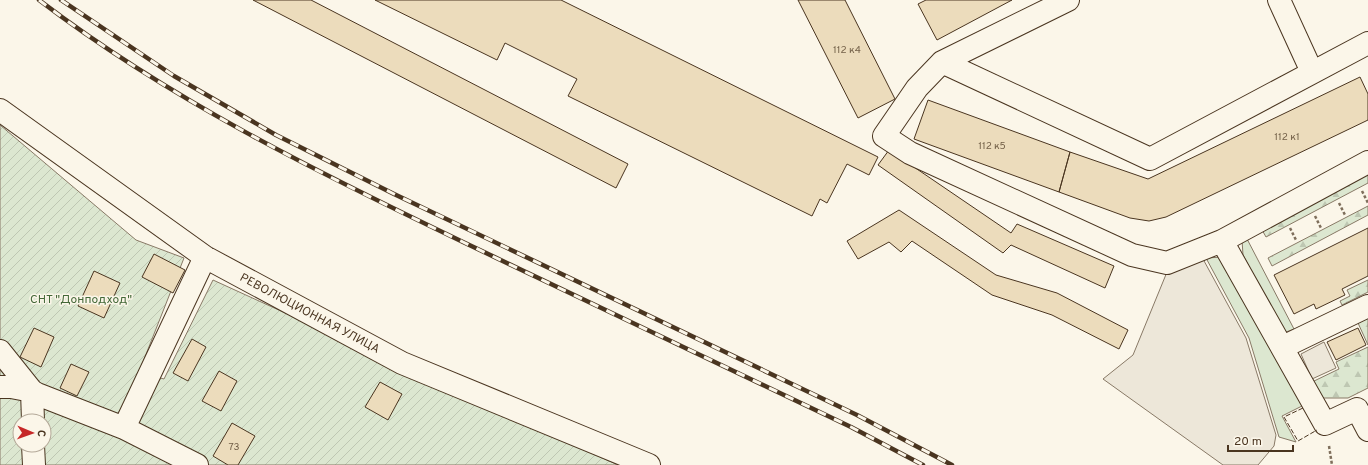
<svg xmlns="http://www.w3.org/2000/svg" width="1368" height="465" font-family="Overpass,sans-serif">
	<defs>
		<pattern id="forest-firs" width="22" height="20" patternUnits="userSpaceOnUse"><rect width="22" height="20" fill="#dce7d0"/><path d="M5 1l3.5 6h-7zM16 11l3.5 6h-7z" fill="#bec7b2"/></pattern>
		<pattern id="garden-furrows" width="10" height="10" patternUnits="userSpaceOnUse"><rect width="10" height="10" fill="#dce7d0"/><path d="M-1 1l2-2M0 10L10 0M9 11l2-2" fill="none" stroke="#bec7b2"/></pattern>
	</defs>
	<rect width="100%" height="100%" fill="#fbf6e9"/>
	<path fill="#dce7d0" stroke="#887966" d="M1246,237L1294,329L1286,332L1282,330L1243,255L1242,240Z
		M1223,257L1306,404L1282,416L1296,442L1279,437L1249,338L1206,258Z"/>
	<path fill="url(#forest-firs)" stroke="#887966" d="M1368,172V183L1266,237L1261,228Z
		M1368,206V215L1272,266L1268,258Z
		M1368,280V292L1342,305L1340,301L1350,296L1347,290Z
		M1368,318V345L1358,323Z
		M1368,347V388L1348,398H1322L1312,382L1339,369L1336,362Z"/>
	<path fill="url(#garden-furrows)" stroke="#887966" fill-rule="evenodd" d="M0,125L136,240L184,258L139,372L164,379L213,280L618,465H0ZM20,421H44V445H20Z"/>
	<path fill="#ede7d9" stroke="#887966" d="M1203,259L1246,338L1276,435L1274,446L1258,465H1223L1103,379L1133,355L1167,272Z
		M1324,342L1336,368L1312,379L1301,354Z"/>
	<path fill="#ecdcbc" stroke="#4a3520" d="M253,0H311L628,164L616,188Z
		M375,0H561L878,157L869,175L847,164L827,203L820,199L812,216L568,96L577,79L505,43L497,60Z
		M798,0H845L895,99L858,118Z
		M926,0H1012L937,40L918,4Z
		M1360,77L1368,94V120L1166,217L1149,221L1130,218L1059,192L1070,152L1148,179Z
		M928,100L1070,152L1059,192L914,139Z
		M889,150L1011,233L1017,224L1114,266L1105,288L1011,245L1003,253L878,165Z
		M899,210L996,275L1057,293L1128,330L1119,349L1052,315L992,295L912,241L901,252L889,242L858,259L847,241Z
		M1368,228V276L1342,289L1345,295L1316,309L1314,304L1294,314L1274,275Z
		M154,254L185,270L173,293L142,277Z
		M94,271L120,283L104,318L78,306Z
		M34,328L54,337L41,367L20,357Z
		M1358,328L1366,345L1336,360L1327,342Z
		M192,339L206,347L188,381L173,373Z
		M71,364L89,372L77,396L60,388Z
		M219,371L237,381L221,411L202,401Z
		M380,382L402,394L388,420L365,407Z
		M232,423L255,436L238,465H228L213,456Z"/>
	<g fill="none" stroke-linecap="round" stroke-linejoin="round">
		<g stroke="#4a3520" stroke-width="24">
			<path id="minor" d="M1068,0L942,62L1150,159L1368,43
				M1279,0L1312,72
				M942,62L917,88L884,136L910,153L1132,255L1167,263L1222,241
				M0,110L205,257L402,363L649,465
				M1368,162L1222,241L1325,424L1357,409L1368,430
				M1283,347L1368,306
				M0,351L32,391L37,394L124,428L197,465
				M0,387H11L32,391L33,421
				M124,428L205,257
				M33,445L34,465"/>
		</g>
		<path stroke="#7f6f5c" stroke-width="2.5" stroke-dasharray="3 2" stroke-linecap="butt" d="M1362,191L1368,203
			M1339,203L1345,215
			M1315,216L1321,228
			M1290,228L1296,240
			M1329,446L1332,465"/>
		<use href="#minor" stroke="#fbf6e9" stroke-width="22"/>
		<g stroke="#4a3520" stroke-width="4.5">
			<path id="rail" d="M39,0C169,99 317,172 463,242C592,304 722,365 851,427L923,465
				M61,0L174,76L276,135L394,194L857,415L952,465"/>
		</g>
		<use href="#rail" stroke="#fbf6e9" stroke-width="3" stroke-dasharray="9" stroke-linecap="butt"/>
		<path stroke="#4a3520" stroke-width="1" stroke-dasharray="5 2" stroke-linecap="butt" d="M1303,408L1284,417L1298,441L1317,430"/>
	</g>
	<g text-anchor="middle" stroke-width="3" stroke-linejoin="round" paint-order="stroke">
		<g font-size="10" fill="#725f47">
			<text x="847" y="53">112 к4</text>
			<text x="1287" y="140">112 к1</text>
			<text x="992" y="149">112 к5</text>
			<text x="234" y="450">73</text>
		</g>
		<g font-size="12" fill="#436837" stroke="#fbf6e9">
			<text x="81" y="303">СНТ "Донподход"</text>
		</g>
		<g font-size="12" fill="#4a3520" stroke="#fbf6e9">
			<text transform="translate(310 313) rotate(28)" y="4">РЕВОЛЮЦИОННАЯ УЛИЦА</text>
		</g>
	</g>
	<g transform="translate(32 433) rotate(92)"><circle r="19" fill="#fbf6e9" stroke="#b4a999"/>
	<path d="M0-3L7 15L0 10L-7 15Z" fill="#c62828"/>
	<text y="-6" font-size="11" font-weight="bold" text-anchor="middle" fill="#4a3520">С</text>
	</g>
	<path d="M1228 445v6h65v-6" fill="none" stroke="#4a3520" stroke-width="2"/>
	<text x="1234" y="445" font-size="12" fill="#4a3520" stroke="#fbf6e9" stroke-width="3" paint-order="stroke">20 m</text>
</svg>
